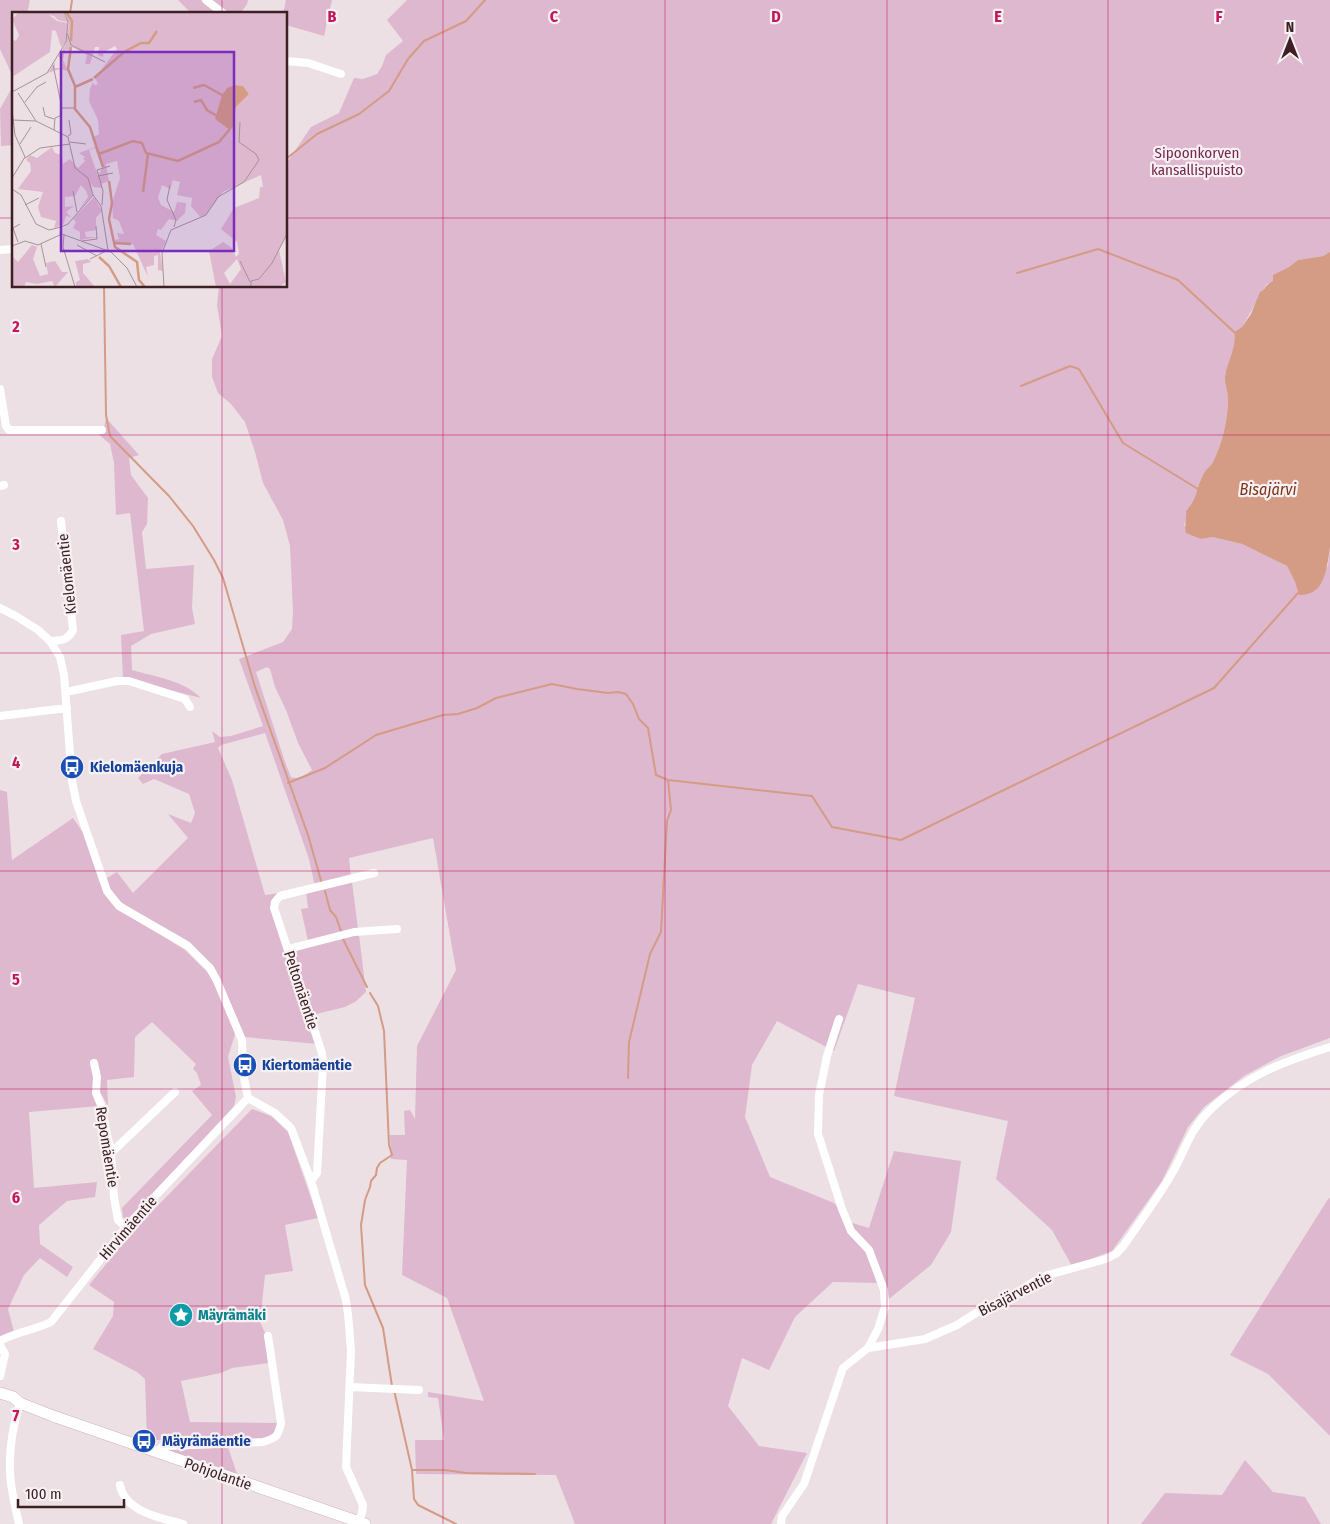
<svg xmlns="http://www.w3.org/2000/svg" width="1330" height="1524" font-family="'Fira Sans Condensed',sans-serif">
	<rect width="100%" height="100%" fill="#ece0e4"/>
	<path fill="#deb8cf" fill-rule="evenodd" d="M0,0H30L27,14H14V79L0,49Z
		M178,0H203L220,14H192Z
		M212,0H248L247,4L240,14H227Z
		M286,0H332L324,36L286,25V14H283Z
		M407,0H1330V252L1323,256L1298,260L1289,267L1274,275L1273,281L1267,284L1242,327L1234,332C1237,347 1227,362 1225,376C1224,384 1228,391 1228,399C1228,420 1222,444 1213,462C1210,468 1205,470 1202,477C1195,492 1198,497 1186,511L1187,517L1184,525L1201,539L1212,537L1242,544L1287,566L1295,582L1297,588L1328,566L1330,547V1038L1281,1056L1244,1076L1204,1107L1188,1127L1162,1181L1112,1251L1072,1266L1052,1230L996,1179L1008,1121L894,1096L915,998L858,984L834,1051L777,1021L752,1065L745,1117L770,1177L834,1203L849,1222L869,1228L894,1151L961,1161L951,1232L931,1265L889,1299L885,1282L880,1283L833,1282L795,1317L769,1370L742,1358L728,1406L759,1446L807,1453L771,1524H575L556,1475L416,1474L415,1440H444L438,1398L428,1397V1392L484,1401L447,1298L402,1275L407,1160L391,1159L390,1135H405L404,1111L410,1110L415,1119L417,1046L456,970L433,838L349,858L351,877L315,886L309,859L265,733L221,745L218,748L232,780L265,895L280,893L272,900L317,1044L245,1037L220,979L211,966L188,941L125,905C114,897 108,891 107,878L117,872L133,893L188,838L168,814L191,823L195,813L189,794L154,779L143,784L138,778L162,754L215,742L212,731L220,737L231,736L263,726L239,659L283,642L292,629L293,612L290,546L283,520L263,483L255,452L245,422L231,404L218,393L212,377V359L222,336L217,305L219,286H286V164L311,127L339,113L354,78L363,79L377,74L382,66L386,55L403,41L387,20ZM267,667L270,669L275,687L286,710L298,743L312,770C305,775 299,780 291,777L286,765L256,672Z
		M14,84V145L1,146L0,109Z
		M106,418L139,455L129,458L131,475L148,498L147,524L142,532L146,569L194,565L192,608L195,624L151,634L131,646L132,670C156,677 183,680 201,698L123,678L121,635L144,631L130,513L116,515L114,463L110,444L96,432L104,428Z
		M0,790L7,792L12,860L73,818L84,834L104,892L112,904L185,950L210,975L224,1001L235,1034L228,1057L236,1097L234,1106L128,1221L123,1217L122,1208L212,1115L192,1091L201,1085L197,1073L193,1069L196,1064L152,1022L135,1037L134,1077L107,1080L108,1106L100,1092L96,1072L99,1106L29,1112L34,1188L97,1182L95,1197L67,1201L39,1225L40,1244L73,1267L67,1277L40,1258L24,1275L8,1309L14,1332L0,1336Z
		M352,882L358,929L308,941L301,909L308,908L306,892Z
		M354,935H359L366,992L355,1002L345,1007L312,1015L292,950Z
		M252,1109L271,1116L288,1132L318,1218L285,1225L293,1271L265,1275L260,1322L266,1335L269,1363L232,1368L221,1373L181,1381L190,1422L278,1423C276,1433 272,1436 262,1440H147L145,1379L137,1372L93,1349L113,1316L114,1302L89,1285L133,1231Z
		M1330,1198V1436L1268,1374L1230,1355L1328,1199Z
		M228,1447L237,1474L167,1451L166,1448Z
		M1245,1460L1273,1492L1305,1497L1321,1524H1141L1165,1493L1222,1495Z"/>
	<path fill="#d49b85" d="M1330,252V547C1328,560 1326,584 1314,591C1310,594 1303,595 1299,595L1295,582L1287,566L1242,544L1212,537L1201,539L1186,533C1184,525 1187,519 1186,511C1198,497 1195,492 1202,477C1205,469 1210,468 1213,462C1222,444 1228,420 1228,399C1228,391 1224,384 1225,376C1227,362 1237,347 1234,332L1242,327L1251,314L1260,292C1266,290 1265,284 1273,281V275L1289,267L1298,260L1323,256Z"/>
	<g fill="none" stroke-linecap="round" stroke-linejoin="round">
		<path stroke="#d49b85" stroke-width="2" d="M70,14L72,0
			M286,159L317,134L359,114L389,91L408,59L424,41L466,21L485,0
			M1017,273L1098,249L1178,280L1234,332
			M104,286L106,415L110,436L169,496L193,526L214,560L223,578L255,687L308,835L322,884
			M1021,386L1070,366L1079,369L1123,443L1198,489
			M288,783L325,768L376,735L443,715L458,714L477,708L496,698L552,684L577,689L608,693L618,692L626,694L633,704L639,719L648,728L656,775L668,780L812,796L832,827L901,840L1214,688L1298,593
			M325,891L330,910L336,917L341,931
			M343,939L367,987
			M370,993L378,1006L384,1031L389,1145L392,1155L380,1163L377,1168L376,1175L371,1181L370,1187L365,1200L361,1225L365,1285L383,1328L392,1386
			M628,1078L629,1042L650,954L661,932L667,821L671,810L668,780
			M394,1390L412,1470L414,1499L418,1505L456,1524
			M412,1470H445L466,1473L535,1474"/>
		<g stroke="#ccb3b9" stroke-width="12">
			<path id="secondary" d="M0,1393L13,1397L20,1403L53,1416L365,1524"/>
		</g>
		<path stroke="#fff" stroke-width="8" d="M206,0L224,14
			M286,61L308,63L341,74
			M0,250L14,249
			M0,389L6,426L9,430H102
			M0,486L4,485
			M0,608L16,616L38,630L50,641L60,657L64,675L72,781L76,801L107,891L119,906L188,946L210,968L217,981L242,1040L243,1073L248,1098L275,1113L291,1128L311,1181L346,1300L348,1314L351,1350L346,1467L363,1505L362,1513L358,1524
			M50,641C62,640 67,641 73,630L61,521
			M66,692L117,681H129L185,699L190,707
			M0,716L67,708
			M288,949L354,932L397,929
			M839,1019L827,1056L819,1095L818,1134L842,1209L851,1231L869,1250L884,1290L885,1307L878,1329L868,1348
			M94,1063L97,1077L96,1093L101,1105L111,1153L114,1197L118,1220L126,1227
			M111,1153L175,1092
			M311,1181L317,1173L323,1064L322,1053L274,908L275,902L280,896L374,873
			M0,1341C15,1332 35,1330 51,1322L126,1227L248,1098
			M0,1345L5,1354L0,1376
			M350,1387L419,1390
			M155,1452L162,1447L168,1446L263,1442C276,1438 278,1437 281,1423L268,1336
			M120,1485C125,1512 161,1518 183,1524
			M19,1524C15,1507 11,1490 10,1473C9,1450 13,1425 20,1403
			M781,1524L782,1516L804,1484L843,1368L868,1348L925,1339L957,1325L976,1313L1016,1293L1035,1281L1048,1275L1106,1259L1116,1254L1124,1245C1140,1222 1157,1199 1171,1175C1185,1152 1189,1130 1210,1110C1245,1076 1284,1061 1330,1047"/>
		<use href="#secondary" stroke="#fff" stroke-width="11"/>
	</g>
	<path fill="none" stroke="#c2185b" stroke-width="1" stroke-opacity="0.55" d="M222,0V14M443,0V1524M665,0V1524M887,0V1524M1108,0V1524M0,218H14M286,218H1330M222,286V1524M0,435H1330M0,653H1330M0,871H1330M0,1089H1330M0,1306H1330"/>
	<defs>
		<g id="bus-disc" transform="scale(1.25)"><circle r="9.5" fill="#1a4fb4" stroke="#f8f1f3"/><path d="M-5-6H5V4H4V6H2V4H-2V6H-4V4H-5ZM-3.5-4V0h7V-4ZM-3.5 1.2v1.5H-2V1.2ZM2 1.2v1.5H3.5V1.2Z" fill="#fff"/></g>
		<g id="sight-disc" transform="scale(1.25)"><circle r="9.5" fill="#0f9aa8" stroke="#f8f1f3"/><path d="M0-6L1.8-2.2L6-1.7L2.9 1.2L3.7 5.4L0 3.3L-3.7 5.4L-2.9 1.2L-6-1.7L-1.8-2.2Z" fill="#fff"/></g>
	</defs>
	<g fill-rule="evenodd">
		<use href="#bus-disc" x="72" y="767"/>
		<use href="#bus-disc" x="245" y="1065"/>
		<use href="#sight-disc" x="181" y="1315"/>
		<use href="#bus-disc" x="144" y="1441"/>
	</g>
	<g text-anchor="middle" stroke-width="4.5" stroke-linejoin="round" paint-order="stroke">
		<g font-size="15" fill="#75284e" stroke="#f8f1f3">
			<text x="1197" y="158">Sipoonkorven<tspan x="1197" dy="17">kansallispuisto</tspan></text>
		</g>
		<g font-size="15" fill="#3d2024" stroke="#f8f1f3">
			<text transform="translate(67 574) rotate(-96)" y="5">Kielomäentie</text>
			<text transform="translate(301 990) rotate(72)" y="5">Peltomäentie</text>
			<text transform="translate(107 1147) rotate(81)" y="5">Repomäentie</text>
			<text transform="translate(128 1228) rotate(-49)" y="5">Hirvimäentie</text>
			<text transform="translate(1015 1294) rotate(-27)" y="5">Bisajärventie</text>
			<text transform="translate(218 1474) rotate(19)" y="5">Pohjolantie</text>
		</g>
		<g font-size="15" font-weight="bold" fill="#164399" stroke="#f8f1f3" text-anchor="start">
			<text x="90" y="772">Kielomäenkuja</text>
			<text x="262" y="1070">Kiertomäentie</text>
			<text x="162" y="1446">Mäyrämäentie</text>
		</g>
		<g font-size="15" font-weight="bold" fill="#0d838f" stroke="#f8f1f3" text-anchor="start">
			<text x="198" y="1320">Mäyrämäki</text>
		</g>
		<g font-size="16" font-style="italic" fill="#7b3417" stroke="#f8f1f3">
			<text x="1268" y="495">Bisajärvi</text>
		</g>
	</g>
	<g transform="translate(12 12)">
		<rect width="275" height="275" fill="#ece0e4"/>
		<path d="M7,0H51L56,10L46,8L42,4L37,3L45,9L56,11L54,30L49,35L44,19L40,18L38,40L0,65V27L4,29L7,23L0,7ZM53,0H275V223L267,238L274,270L267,275H204L197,239L211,230L219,235L224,245L227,242L225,230L209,217L222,196L247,186L248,175H251L249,163L211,180L194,203L188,205L179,194L180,186L165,183L168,170L161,168L158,177L150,173L146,186L149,193L162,200L165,190L174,191L173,201L165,209L157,207L149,218L146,217L144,223L154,229L148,241L151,259L146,258V243L142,244V253L134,255L136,265L121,232H103V228L107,227L105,221L112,222L107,209L101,206L100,191L108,166L105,149L94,152L97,169L89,172L90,176L81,175L79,171L80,183L66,199L76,185L74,179L69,173L63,184L53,185V195L62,194L54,200L59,205L54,204L51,213L42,216L44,209L29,205L26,195L31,180L6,177L19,159L18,151L14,148L18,143L25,146L40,135L43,141L50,143L51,152L58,147L66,156L73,149L71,146H74L67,141L83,135L80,126L87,122L86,108L77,89L78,77L81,70L82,73L86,72L83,66L105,37L103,34L92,40L91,45L86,43L87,35H83L78,52H73L75,43L60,35L59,39L53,38L51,48L56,59L48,57L36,61L43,50V56H48L51,51L46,44L54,32L57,12ZM223,73L231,74L237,82L224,95L222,114L218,117L203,107L213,78ZM83,136L90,156L86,164L77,138ZM225,247L229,257L218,272L212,261ZM82,185L90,199L84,206V218L73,220L74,225H85L68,228V220L61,216L64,210L61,207ZM20,233L25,235L21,247L28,264L36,262L34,251L43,249L50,260H56L43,275L40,269L25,272L14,270L12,275H0V244L6,250ZM76,247L79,250L71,252V261L83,275H64V270L68,268L63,249Z" fill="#deb8cf" fill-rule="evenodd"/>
		<path d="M223,73L231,74L237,82L224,95L222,114L218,118L203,107L210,83L215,76Z" fill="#d49b85"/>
		<path fill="none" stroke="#d49b85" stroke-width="2.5" d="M54,0L60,9L59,29M59,35L56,57L63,74V97L78,115L91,155M82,66L112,40L129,31H137L145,19M63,75L81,67M181,76L192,73L210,83M182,90L189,88L195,98L205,104M87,142L121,129L130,131L134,141L166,149L207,130L218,117M97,169L100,191L97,207L103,235L125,250L127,268L133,275M131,180L136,142M103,231L119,232M87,245L97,254L109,275"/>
		<path fill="none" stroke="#a69397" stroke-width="1" d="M55,21L59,33L93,50M41,53L50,96H62M0,80L35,61L54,30L56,10L52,0M6,81L24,109L56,125L63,156L76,166L81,183L89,194L96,238M13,90L25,75L34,70M31,95L33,104L42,107M0,98L3,123L13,145L0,166M0,108L24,109M42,118L43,106L50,103M56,124L59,122L57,108M58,130L74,132M8,132L19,115M13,146L28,136L58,132M86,164L101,161M158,173L155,188L164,208L162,215M0,177L9,183L24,212L37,218L49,215L48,222M61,179L65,200M13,193L27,186M90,193L91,179L85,158L98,154M49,215L56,212L81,183M52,223L51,235L63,275M70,229L85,227L84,214M6,230L1,216L8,212M29,232L34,255M65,233L85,244M0,234L13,229L26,233L50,222L99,240L115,256L125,275M78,247L96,238M228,249L238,270M152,275L150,241L159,218L194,203L206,185L232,170L247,148L244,142L227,130L228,110M239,275V269L247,267L260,251L275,222"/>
		<path fill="#7b2cbf" fill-opacity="0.15" stroke="#7b2cbf" stroke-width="2.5" d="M49,40H222V239H49Z"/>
		<rect width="275" height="275" fill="none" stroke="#3d2024" stroke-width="2.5"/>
	</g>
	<g font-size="16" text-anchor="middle" font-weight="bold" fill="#c2185b" stroke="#f8f1f3" stroke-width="4.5" stroke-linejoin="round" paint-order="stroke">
		<text x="332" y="22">B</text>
		<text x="554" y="22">C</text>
		<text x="776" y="22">D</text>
		<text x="998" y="22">E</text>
		<text x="1219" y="22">F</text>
		<text x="16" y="332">2</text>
		<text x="16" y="550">3</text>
		<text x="16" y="768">4</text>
		<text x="16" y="985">5</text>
		<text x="16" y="1203">6</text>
		<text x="16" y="1421">7</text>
	</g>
	<g transform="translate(1290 40)" stroke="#f8f1f3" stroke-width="4" paint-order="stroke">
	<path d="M0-4L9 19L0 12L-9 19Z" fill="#3d2024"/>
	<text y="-8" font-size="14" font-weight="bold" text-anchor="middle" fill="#3d2024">N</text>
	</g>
	<path d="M18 1499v8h106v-8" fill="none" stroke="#3d2024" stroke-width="2.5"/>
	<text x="25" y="1499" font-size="15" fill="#3d2024" stroke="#f8f1f3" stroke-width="4" paint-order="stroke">100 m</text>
</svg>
